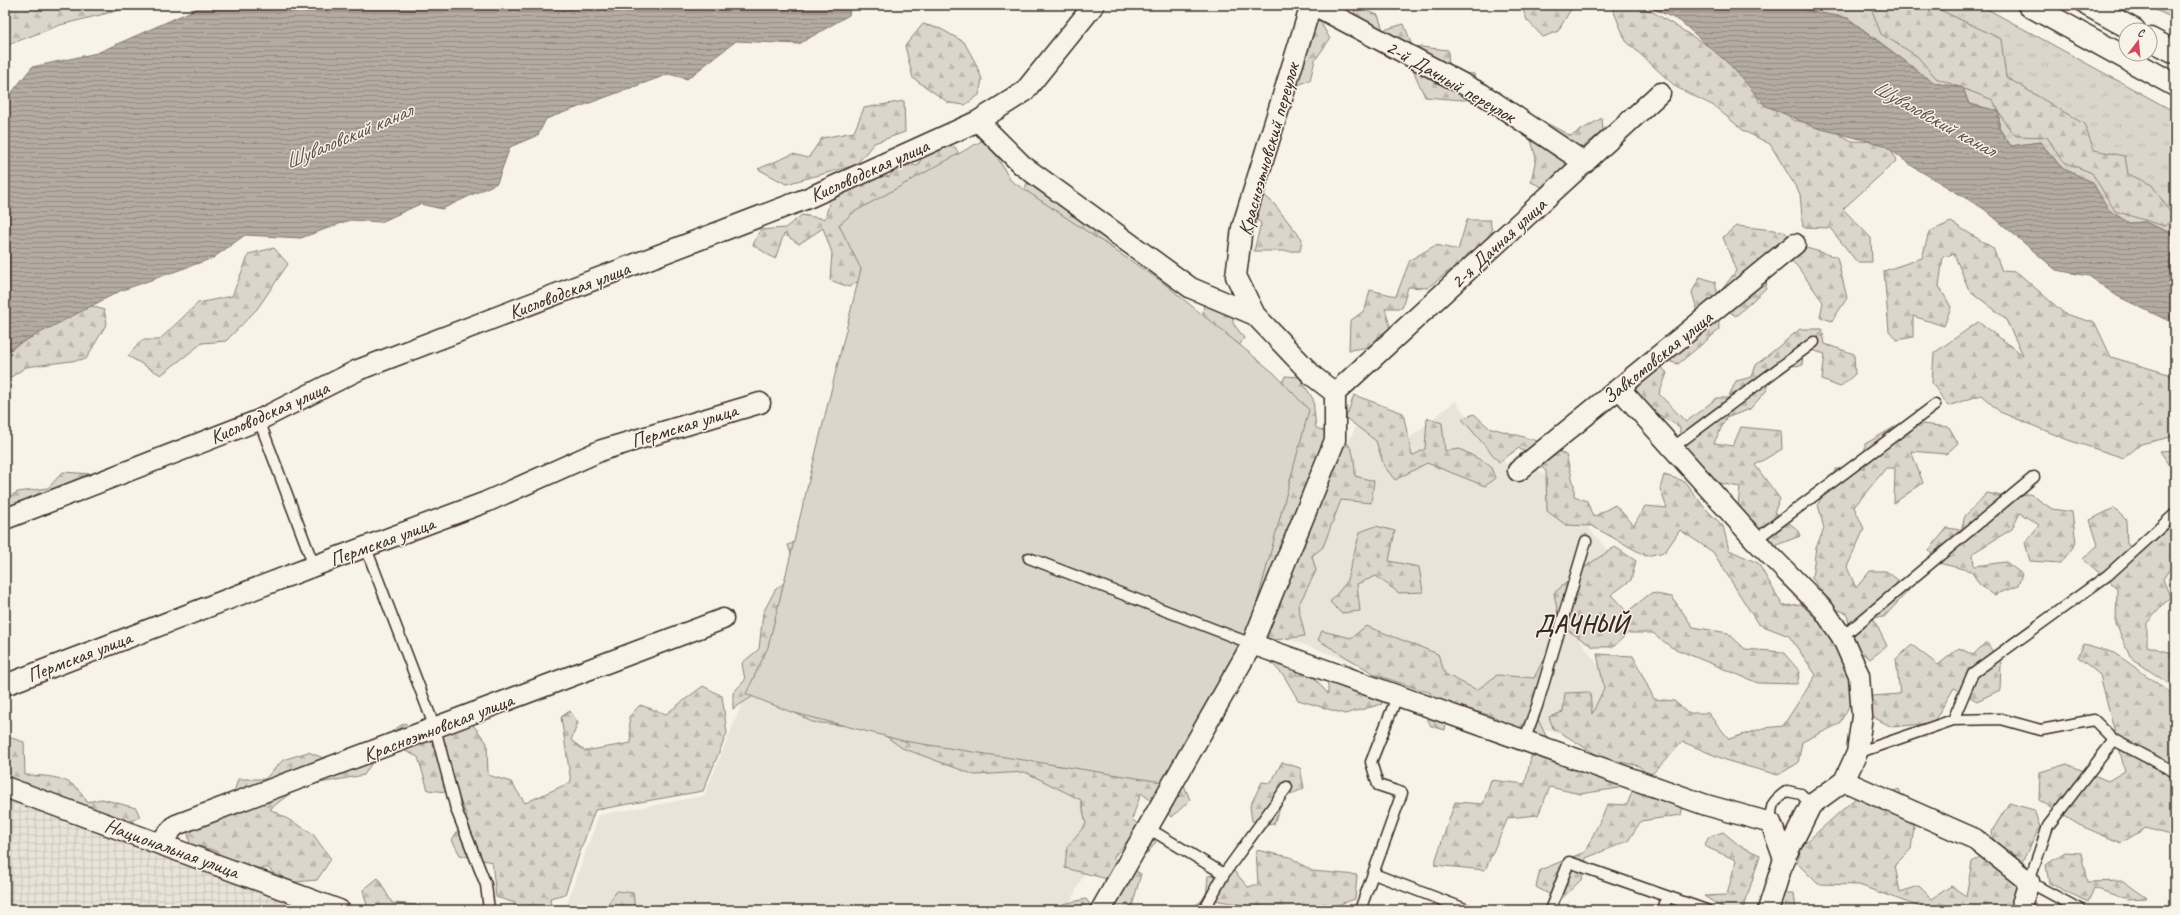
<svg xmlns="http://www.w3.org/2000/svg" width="2180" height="915" font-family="Caveat,sans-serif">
	<defs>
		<pattern id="industrial-grid" width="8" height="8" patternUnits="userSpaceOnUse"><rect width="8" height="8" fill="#e9e4d9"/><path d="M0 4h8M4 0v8" fill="none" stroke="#c9c4ba"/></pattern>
		<pattern id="grass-tufts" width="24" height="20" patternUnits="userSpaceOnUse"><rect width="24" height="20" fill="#dbd6cb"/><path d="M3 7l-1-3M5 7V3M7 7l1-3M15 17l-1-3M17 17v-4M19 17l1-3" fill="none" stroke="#bdb8ae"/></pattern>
		<pattern id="forest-firs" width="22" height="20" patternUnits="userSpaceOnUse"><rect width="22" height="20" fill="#dbd6cb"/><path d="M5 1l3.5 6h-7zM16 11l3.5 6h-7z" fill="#bdb8ae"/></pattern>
		<pattern id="water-rules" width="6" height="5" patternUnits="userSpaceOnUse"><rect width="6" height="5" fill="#b4aca0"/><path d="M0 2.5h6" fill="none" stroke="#948c82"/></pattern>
	</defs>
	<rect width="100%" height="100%" fill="#f7f3e8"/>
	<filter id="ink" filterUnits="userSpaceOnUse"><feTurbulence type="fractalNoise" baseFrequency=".025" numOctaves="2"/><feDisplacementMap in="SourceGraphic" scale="8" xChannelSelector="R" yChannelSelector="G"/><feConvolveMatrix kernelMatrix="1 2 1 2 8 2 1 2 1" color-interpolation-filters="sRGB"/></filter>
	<g filter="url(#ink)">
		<path fill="#e9e4d9" d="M1455,401L1506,464L1523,451L1621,566L1562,615L1613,686L1588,744L1267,632L1363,409L1397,448Z
			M746,694L791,712L904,741L1122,792L1067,910H584L567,904L599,815L704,796Z"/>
		<path fill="url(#industrial-grid)" d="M5,796L320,910H5Z"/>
		<path fill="url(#grass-tufts)" stroke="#8b8074" d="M1777,5H1980L2175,112V237L2173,234L2145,222L2129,223L2109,210L2092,182L2062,168L2040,142L2011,146L1999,128V111L1969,104L1963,88L1934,83L1848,18Z"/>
		<path fill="url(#forest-firs)" stroke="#8b8074" d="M5,5H140L60,25L10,44L5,54Z
			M1521,5H1583L1571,9L1558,31L1543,37L1527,20Z
			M1611,5H1637L1653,12L1724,56L1751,80L1759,102L1781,106L1792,120L1826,126L1852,141L1888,142L1896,161L1843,209L1871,238L1872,262H1857L1830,228L1803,227L1800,194L1770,144L1744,131L1714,106L1676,87L1626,41Z
			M1870,5H1930L2001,39L2006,77L2084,124L2094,150L2125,156L2128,174L2152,185L2174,218L2164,226L2115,211L2092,173L2062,161L2047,137L2016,136L2005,123L1993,100L1936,78L1917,56L1881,34Z
			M2145,5H2175V19Z
			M1355,7L1378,15L1383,30L1404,24L1412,46L1448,50L1449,72L1474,74L1479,99L1462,100L1425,97L1409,61L1353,32Z
			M1317,16L1330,39L1315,60L1310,80L1298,85L1286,62Z
			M923,24L941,29L964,42L975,62L982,79L979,95L965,105L949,103L913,78L905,46Z
			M904,101L905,132L874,143L856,165L786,184L758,169L793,154L808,158L822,138L854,132L864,108Z
			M1537,118L1571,136L1602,118L1603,131L1585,145L1581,165L1555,193L1531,182L1536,158L1528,129Z
			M926,147H955L964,163L872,273L849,287L830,280L832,253L823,228L799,244L784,234L775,259L753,245L760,230L785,228L802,215L825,219L831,196L878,174L889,177L900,163L918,166Z
			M1027,183L1043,193L1072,191L1078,217L1090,228L1108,223L1117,245L1107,254L1023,194Z
			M1258,189L1274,204L1302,239L1300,251H1254L1261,223L1240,208Z
			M1467,220H1490L1492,233L1483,244L1471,276L1452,269L1427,288L1408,287L1402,308H1385L1391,330L1378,346L1349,350L1350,321L1365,310L1370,290L1396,296L1410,260L1436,245L1458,250Z
			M1951,222L1993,248L2002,271L2017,272L2065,314L2095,323L2111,357L2175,376V436L2141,444L2124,458L2068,440L2000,412L1981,395L1948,406L1932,383L1934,353L1978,322L2023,355L2005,318L1969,290L1954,254L1943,257L1939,286L1951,307L1944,326L1913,316V337L1897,340L1889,331L1884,271L1922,258L1929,232Z
			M1736,226L1783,231L1803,247L1837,257L1847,298L1832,321L1820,317L1823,302L1797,266L1776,247L1769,254L1766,288L1736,316L1718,304L1719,330L1678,364L1671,362L1674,331L1691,324L1697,310L1692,292L1700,277L1715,282L1718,295L1736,271L1723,237Z
			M274,248L288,264L257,309L226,341L202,343L161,375L128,356L142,340H159L198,303L232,296L249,254Z
			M1233,299V323L1244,338L1234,354L1201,332L1204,304Z
			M89,305L104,310L107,323L86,359L26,367L5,381V350Z
			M1800,329H1822L1825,344L1854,354L1855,374L1840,387L1822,380L1825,354L1801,347L1803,365L1769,368L1767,390L1750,409L1726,418L1714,443L1733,446L1741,427L1781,431L1782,449L1755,465L1780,499L1774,512L1797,529L1800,536L1769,548L1754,521L1737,515L1740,487L1718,483L1679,461L1680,427L1642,405L1626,376L1658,363L1667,373L1659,394L1686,422L1717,398H1728L1736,381L1752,377L1756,365Z
			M1285,376L1299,377L1313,399L1316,428C1346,439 1355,440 1355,476L1374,481L1371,503L1341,500L1323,547L1312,556L1316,571L1298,606L1305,636L1267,641L911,646L1277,398Z
			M1354,395L1403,413L1412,456L1425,449L1427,418L1442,423L1445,451L1460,449L1490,465L1495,478L1485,486L1427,463L1395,480L1384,466L1376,441L1346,418Z
			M1474,414L1488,427L1534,440L1566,455L1574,485V496L1587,501L1593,517L1615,505L1634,525L1645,506L1667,508L1660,489L1664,475L1684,481L1704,507L1723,526L1729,550L1758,563L1783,606L1801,604L1836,638L1841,660L1860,666L1872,696L1900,694L1896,659L1912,645L1938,665L1959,648L1973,655L1986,642L2001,663L2000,690L1977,701L1954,688L1933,723L1892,727L1850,705L1839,724L1802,742L1798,763L1778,775L1728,761L1683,742L1649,777L1639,766L1602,758L1553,728L1549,717L1563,712L1565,693L1590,692L1592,714L1604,688L1597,654L1633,656L1654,699L1674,701L1688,713H1708L1729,739L1764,728L1783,726L1816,675L1789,636L1758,624L1713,552L1680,530L1665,552L1646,556L1592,526L1566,525L1547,511L1546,471L1519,448L1499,462L1462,419Z
			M1903,422L1949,427L1958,443L1946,454L1911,451L1923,483L1894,503L1895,468H1886L1854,507L1864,529L1847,567L1856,588L1870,571H1886L1910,589L1884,617L1873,618L1887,646L1870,659L1853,647L1847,613L1835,609L1812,578L1816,547L1824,529L1818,504L1836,469L1865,468V444Z
			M2175,450V473L2160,451Z
			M63,472L92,474L94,490L82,500L47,495L36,518L18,526L5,517V499L18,492L48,488Z
			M1987,493L2001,496L2030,494L2052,509L2072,512L2076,543L2061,563L2030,561L2025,543L2039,525L2020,513L2012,529L1973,553L1974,566L2006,562L2022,574L2018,586L1994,595L1980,585L1971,571L1939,563L1929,550L1947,528L1961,530L1965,516Z
			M2114,508L2126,520L2127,544L2141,553L2175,523V561L2163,579L2170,597L2147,623V646L2172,653L2175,663V688L2131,658L2116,624L2117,588L2083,559L2098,545L2090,520Z
			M1376,526L1395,531L1389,561L1419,567L1423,592L1399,593L1376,576L1357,584L1360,611L1341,613L1330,602L1346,583L1360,532Z
			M808,536L1220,652L1241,677L1178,770L1190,800L1172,817L1141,793L1132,819L1156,842L1146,855L1130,838L1113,858L1141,874L1131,910H1111L1107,879L1065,868L1067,847L1086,824L1081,800L1025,772L975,775L902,748L876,729L812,722L758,693L733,709V693L745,680L742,663L759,649L763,613L775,590L797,573L788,545Z
			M1615,547L1636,561L1631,580L1611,595L1627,612L1651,593L1672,597L1693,627L1728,633L1745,649L1783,652L1800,672L1797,684L1758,683L1671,647L1653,633H1628L1613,647H1593L1560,625L1554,593L1589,564Z
			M1366,626L1438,654L1445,674L1477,690L1497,675L1534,678L1542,662H1555L1554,675L1541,680L1532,707L1546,736L1530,737L1495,717L1449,703L1445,730L1431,726L1423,710L1431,693L1376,675L1318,640L1322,631L1351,638Z
			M2084,644L2115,653L2175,696V842L2173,836L2146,828L2121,843L2079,825L2039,800L2040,772L2067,764L2108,781L2125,771L2100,675L2078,657Z
			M1296,652V675H1312L1328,694V673L1344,662L1375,681L1382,704L1345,714L1298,700L1284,676L1263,654Z
			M703,686L722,696L727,733L703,791L595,810L565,894L550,898L551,910H515V903L496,897L492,862L460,855L452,840L467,815L456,793L428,790L418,757L403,750L392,731L405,723L428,743L448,716L463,712L487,743L488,775L511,782L525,803L571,782L561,717L570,711L578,723L571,740L585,751L631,743L629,717L640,705L666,714Z
			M5,736L24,742L25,775C51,776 74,776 87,802L102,799L136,808L140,817L126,823L26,787L5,776Z
			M1533,748L1618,777L1619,788L1580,794L1550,787L1538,815L1508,818L1485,870L1434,865L1455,802L1483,804L1491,780L1525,784Z
			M357,751L371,764L364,775L298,787L270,809L312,833L331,859L317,880L285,883L268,868C247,869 230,870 217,851L190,844L188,833L215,802L233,796L238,779H265L283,760L308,752L326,759Z
			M1282,762L1300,768L1304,788L1284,798L1274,824L1252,821L1250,806L1262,782L1271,783Z
			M1635,784L1684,801L1681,815L1641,821L1628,841L1586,858L1582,879L1560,900L1536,887L1540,870L1585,852L1608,804L1627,805Z
			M1899,789L1914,827L1911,849L1895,865L1900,892L1919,886L1932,899L1951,886L1966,896L1972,862L1994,847L1992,831L2009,803L2034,810L2040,827L2022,862L2030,896L2015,910H1928L1859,885L1818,884L1797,863L1801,847L1859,795L1874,800Z
			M1723,832L1740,846L1760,855L1743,910H1726L1704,896L1727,895L1736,860L1704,846L1709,837Z
			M1256,850L1290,857L1312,871L1357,875L1355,899L1334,906L1332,910H1250L1248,906L1214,900L1211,910H1188L1206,898L1208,876L1234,871L1248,887L1258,884Z
			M2065,852L2081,853L2087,882L2123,881L2147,898L2127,899L2094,888L2088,902L2049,883L2046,865Z
			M378,878L392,903L419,905L424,910H386L367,906L363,890Z
			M617,891L633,893L635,910H610L607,905Z
			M1783,893H1794L1796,910H1763Z
			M1086,899L1094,910H1060L1063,904Z"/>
		<path fill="#dbd6cb" stroke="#8b8074" d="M987,138L1010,180L1161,281L1274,373L1309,410L1251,625L1162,782L904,741L791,712L746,694L768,647L861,269L839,225L854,212Z"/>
		<path fill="url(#water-rules)" stroke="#84786c" d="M205,5H851L849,15L799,44L736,41L687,79L669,74L546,119L538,135L510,147L497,183L442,209L420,204L381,222L350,220L301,238L245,235L213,258L120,291L17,345L5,354V101L32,67L97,53Z
			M1645,5H1777L1847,18L1934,83L1963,88L1969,104L1999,111V128L2011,146L2040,142L2062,168L2092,182L2109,210L2129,223L2145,222L2173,234L2175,237V324L2117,296L2089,276L2056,270L1984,209L1912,166L1884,145L1817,128L1766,106L1730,65L1680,21Z"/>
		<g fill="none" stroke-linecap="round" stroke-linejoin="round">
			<g stroke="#3b2a1e" stroke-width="13">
				<path id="service" d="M259,420L314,566
					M1672,448L1814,342
					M1755,540L1935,405
					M366,548L435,728L456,809L486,885L489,910
					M1029,558L1252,644
					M1842,637L2034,477
					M1953,720L1973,673L2108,575L2175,514
					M1524,741L1537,706L1586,541
					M1857,753L1953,720L2001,719L2041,730L2094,720L2114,740
					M1771,823C1770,804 1773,801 1787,791L1801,794L1811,805
					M1148,828L1224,874
					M1374,874L1468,910
					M1204,910L1224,874L1287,787
					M1360,910L1402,793L1378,785L1371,762L1397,697
					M1550,910L1569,862L1706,910
					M1663,910L1667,897
					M2081,910L2029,882L2048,826L2114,740L2175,772"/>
			</g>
			<g stroke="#3b2a1e" stroke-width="23">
				<path id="minor" d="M1314,5L1482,94L1585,163
					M978,121L1022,165L1191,288L1255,315L1313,376L1335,393
					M1255,315L1236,276L1242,228L1311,5
					M1619,388L1755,540L1824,610L1842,637L1859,675L1862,716L1857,753L1844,781L1811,805L1784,859L1768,910
					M1335,393L1660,93
					M1518,471L1795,244
					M5,519L259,420L358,370L808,198L978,121L1024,92L1094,5
					M1252,644L1706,805L1771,823L1784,859
					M5,685L314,566L486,502L602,450L760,403
					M1844,781L1975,839L2029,882L2020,910
					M5,787L339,910
					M159,843L176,825L723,619
					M1101,910L1252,644L1335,440V393"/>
			</g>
			<g stroke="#3b2a1e" stroke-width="25">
				<path id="primary" d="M2029,5L2175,85
					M2088,5L2134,30
					M2150,39L2175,52"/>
			</g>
			<use href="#service" stroke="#f7f3e8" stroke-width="10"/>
			<use href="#minor" stroke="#f7f3e8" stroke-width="20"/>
			<use href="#primary" stroke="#f7f3e8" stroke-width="22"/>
		</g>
	</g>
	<g text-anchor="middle" stroke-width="3" stroke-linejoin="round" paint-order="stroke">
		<g font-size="20" fill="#3b2a1e" stroke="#f7f3e8">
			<text transform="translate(1451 81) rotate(30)" y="7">2-й Дачный переулок</text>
			<text transform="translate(1268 149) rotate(-74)" y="7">Красноэтновский переулок</text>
			<text transform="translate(869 170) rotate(-24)" y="7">Кисловодская улица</text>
			<text transform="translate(1498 243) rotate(-43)" y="7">2-я Дачная улица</text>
			<text transform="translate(569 290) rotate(-21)" y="7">Кисловодская улица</text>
			<text transform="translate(1657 357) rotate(-39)" y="7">Завкомовская улица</text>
			<text transform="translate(269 412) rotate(-24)" y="7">Кисловодская улица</text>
			<text transform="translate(684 425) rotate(-17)" y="7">Пермская улица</text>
			<text transform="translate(382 541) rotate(-20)" y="7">Пермская улица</text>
			<text transform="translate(79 656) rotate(-21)" y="7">Пермская улица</text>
			<text transform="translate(438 727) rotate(-21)" y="7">Красноэтновская улица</text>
			<text transform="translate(172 848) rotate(20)" y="7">Национальная улица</text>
		</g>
		<g font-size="21" font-style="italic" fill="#5f5145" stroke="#f7f3e8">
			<text transform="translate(1934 118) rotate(29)" y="7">Шуваловский канал</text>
			<text transform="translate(348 136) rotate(-23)" y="7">Шуваловский канал</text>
		</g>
		<g font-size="24" font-weight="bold" letter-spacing="1" fill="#3b2a1e" stroke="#f7f3e8">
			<text x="1582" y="632">ДАЧНЫЙ</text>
		</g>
	</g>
	<rect width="2180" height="915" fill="none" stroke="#f7f3e8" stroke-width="20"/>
	<rect x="10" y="10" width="2160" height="895" fill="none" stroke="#3b2a1e" stroke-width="1.5" filter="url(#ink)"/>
	<g transform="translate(2138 42) rotate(16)"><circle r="19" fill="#f7f3e8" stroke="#aca397"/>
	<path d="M0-3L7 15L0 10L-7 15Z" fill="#d1495b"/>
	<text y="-6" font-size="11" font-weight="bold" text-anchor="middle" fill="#3b2a1e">С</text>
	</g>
</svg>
